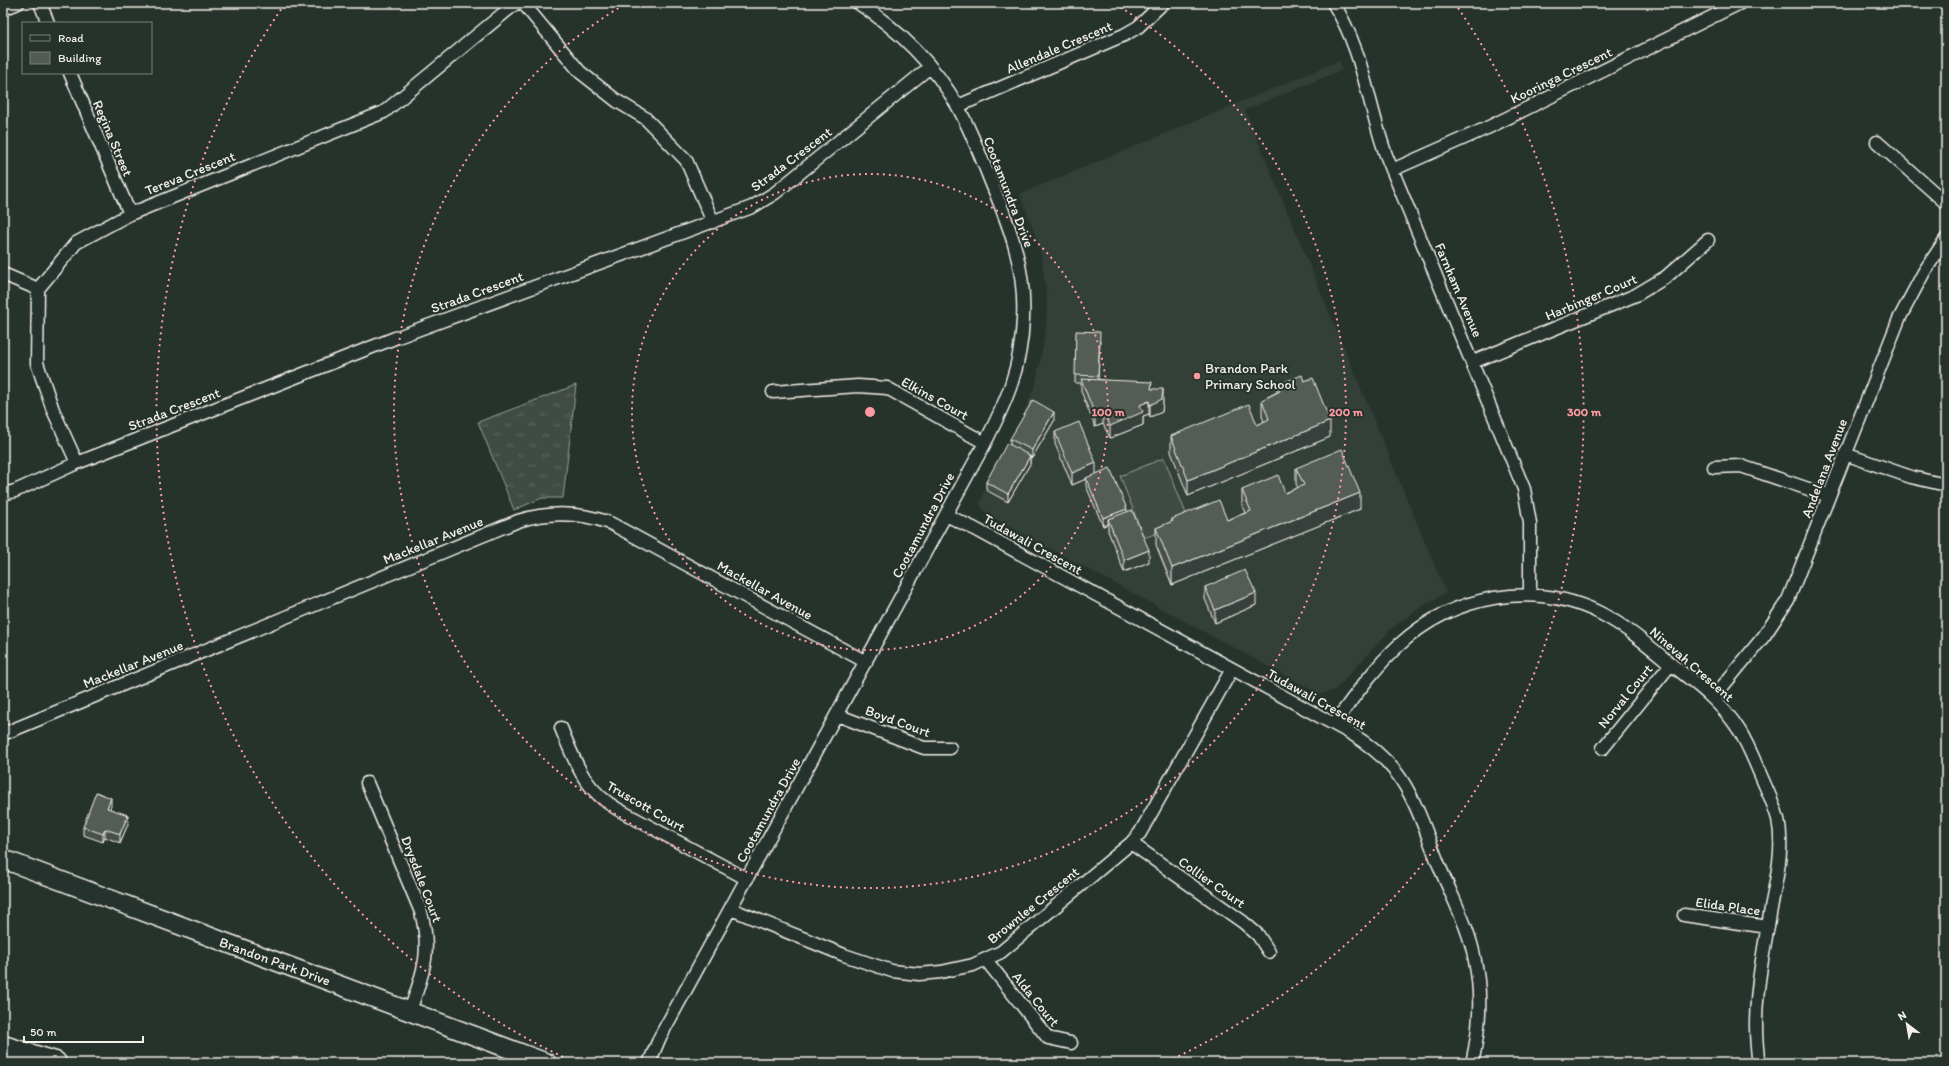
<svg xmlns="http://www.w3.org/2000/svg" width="1949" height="1066" font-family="Itim,sans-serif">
	<defs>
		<pattern id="grass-tufts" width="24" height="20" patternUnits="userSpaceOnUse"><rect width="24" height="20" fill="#414b45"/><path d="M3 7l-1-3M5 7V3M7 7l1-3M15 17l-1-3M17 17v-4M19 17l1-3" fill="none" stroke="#5d6560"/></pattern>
	</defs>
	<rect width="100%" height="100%" fill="#26332d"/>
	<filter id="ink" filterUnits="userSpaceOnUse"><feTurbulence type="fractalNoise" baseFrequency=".025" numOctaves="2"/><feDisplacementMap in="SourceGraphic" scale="8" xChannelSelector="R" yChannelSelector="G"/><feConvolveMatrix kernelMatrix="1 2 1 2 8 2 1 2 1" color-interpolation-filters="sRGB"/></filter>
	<g filter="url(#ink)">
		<path fill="#333f39" d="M1339,61L1342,70L1245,110L1446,593L1421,607L1392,628L1334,691L1319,694L988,515L983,510L980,503L984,491L1014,437L1036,383L1046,329L1047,298L1042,259L1037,240L1020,194Z"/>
		<path fill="url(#grass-tufts)" stroke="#9a9e96" d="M576,385L563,498H542L514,510L478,422Z"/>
		<path fill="#414b45" stroke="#9a9e96" d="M1164,458L1189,521L1144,538L1120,476Z"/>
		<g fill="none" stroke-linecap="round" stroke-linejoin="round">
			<g stroke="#f4f1e8" stroke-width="15">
				<path id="street" d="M40,3L48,23
					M523,3L580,72L617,101L645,118L686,160L713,222
					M1333,3C1363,49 1368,105 1386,155L1524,489L1530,523V594
					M3,9L18,3
					M70,73L130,214
					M958,106L1124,35L1138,27L1163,3
					M1877,142L1946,203
					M1392,170L1487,128L1740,3
					M3,274L38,289
					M1473,362L1636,295L1666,277L1708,240
					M773,392L858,386L887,388L985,443
					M1845,454L1911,477L1946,485
					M77,463L53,410L37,363L38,289L76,243L130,214L384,112L516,3
					M1714,467L1741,466L1829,496
					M3,494L15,491L77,463L395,338L752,207L775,193L930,67
					M946,515L975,529L1352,734C1368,744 1383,756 1395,771C1416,797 1428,839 1441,870C1453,899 1470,930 1475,961C1482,995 1480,1029 1472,1063
					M1713,698L1764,636L1788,600L1899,319L1924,272L1946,239
					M837,715L924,748H950
					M1334,724C1354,697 1374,668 1399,645C1453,595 1533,580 1600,613C1627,627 1649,646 1672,665C1697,684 1722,703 1739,730C1748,744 1754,760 1761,776C1767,790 1774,804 1778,819C1784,848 1777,875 1772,903C1763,955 1750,1010 1759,1063
					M561,728C576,764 584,790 619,810L747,879
					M3,734L518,521C550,511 579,512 610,523L866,662
					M1603,748L1671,664
					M367,783L421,912C432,954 423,972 410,1011
					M1131,843L1243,922L1258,935L1269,952
					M731,909L844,955L892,971L919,974L941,972L973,965L1001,952L1131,843L1140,833L1232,669
					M1684,915L1768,927
					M986,960L1048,1038L1071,1043
					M649,1063L660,1037L985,443C1007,400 1021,368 1023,319C1026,269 1010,227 991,182C981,157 971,131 958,107C935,65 898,29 858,3"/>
			</g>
			<g stroke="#f4f1e8" stroke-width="21">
				<path id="secondary" d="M3,859L547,1063"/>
			</g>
			<g stroke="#f4f1e8" stroke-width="25">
				<path id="highway" d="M3,1047L55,1063"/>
			</g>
			<use href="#street" stroke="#26332d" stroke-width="12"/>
			<use href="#secondary" stroke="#26332d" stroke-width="18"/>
			<use href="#highway" stroke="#26332d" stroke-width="22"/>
		</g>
		<path fill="#474f49" stroke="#f4f1e8" d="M1100,341L1098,379L1152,389L1163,401L1162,412L1150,417L1149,414L1143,416V425L1110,438L1103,424L1095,427L1081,391V383H1075V375Z
			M1277,385L1330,437L1188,496L1171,452V436L1257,425L1264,422L1262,416V400L1277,392Z
			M1054,421L1032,458L1030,457V464L1008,502L986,490V482L1010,445V439Z
			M1055,432L1096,474L1127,512L1149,562L1124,572L1108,531V524L1103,526L1086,486V479L1072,485L1055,444Z
			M1296,468L1360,509L1172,585L1156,545V528L1172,522V519L1227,520L1245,513L1242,506V490L1285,493L1298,488L1296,484Z
			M1205,587L1256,605L1215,623L1205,599Z
			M111,806L109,809L128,824L120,843L105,837L103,842L83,835V827Z"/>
		<path fill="#39403c" stroke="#f4f1e8" d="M1163,389V401L1162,412L1150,417V405Z
			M1149,401V414L1143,416V425L1110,438V426L1140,405Z
			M1103,411V424L1095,427V415Z
			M1054,412V421L1032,458V450Z
			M1330,421V437L1188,496V480Z
			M1030,456V464L1008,502V494Z
			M1096,463V475L1086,478V479L1072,485V473Z
			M1360,493V509L1172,585V568Z
			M1127,509V517L1108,519V524L1103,526V518Z
			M1149,550V562L1124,572V560Z
			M1256,593V605L1215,623V610Z
			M111,798V806L107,816V808Z
			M128,815V824L120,843V834Z
			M105,829V837L103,842V834Z"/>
		<path fill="#525c55" stroke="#f4f1e8" d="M1076,331L1100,332L1098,376L1075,375Z
			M1302,375L1304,381L1313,378L1330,421L1188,480L1171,436L1249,404L1257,425L1269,419L1262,400L1280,391L1277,385Z
			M1081,379L1152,382L1151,389H1163L1162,399L1150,405L1149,401L1140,405L1143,412L1110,426L1103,411L1095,415Z
			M1033,400L1054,412L1032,450L1010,439Z
			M1079,422L1096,463L1072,473L1055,432Z
			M1007,443L1030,456L1008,494L986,482Z
			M1342,449L1360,493L1172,568L1156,528L1173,521L1172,519L1219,500L1227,520L1251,511L1242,490L1278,475L1285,493L1304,485L1296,468Z
			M1110,468L1127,509L1103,518L1086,478Z
			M1132,510L1149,550L1124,560L1108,519Z
			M1245,570L1256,593L1215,610L1205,587Z
			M96,792L111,798L107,808L128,815L120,834L105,829L103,834L83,827Z"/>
	</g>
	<g fill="none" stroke="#ff9aa2" stroke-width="2" stroke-dasharray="2 4">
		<circle cx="870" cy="412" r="238"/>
		<path d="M1115 4A476 476 0 1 1 625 4"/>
		<path d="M574 1062A714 714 0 0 1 282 8M1458 8A714 714 0 0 1 1166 1062"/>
	</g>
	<circle fill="#ff9aa2" stroke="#26332d" stroke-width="1.5" cx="1197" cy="376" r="4"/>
	<g text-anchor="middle" stroke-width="4" stroke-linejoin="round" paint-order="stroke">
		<g font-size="14" fill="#f4f1e8" stroke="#26332d">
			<text transform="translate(1059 47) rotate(-23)" y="5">Allendale Crescent</text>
			<text transform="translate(1561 75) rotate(-26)" y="5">Kooringa Crescent</text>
			<text transform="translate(113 138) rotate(67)" y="5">Regina Street</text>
			<text transform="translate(791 159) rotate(-37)" y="5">Strada Crescent</text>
			<text transform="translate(190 173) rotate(-22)" y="5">Tereva Crescent</text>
			<text transform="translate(1009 192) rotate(69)" y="5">Cootamundra Drive</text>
			<text transform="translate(1459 290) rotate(67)" y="5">Farnham Avenue</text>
			<text transform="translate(477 292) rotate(-20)" y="5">Strada Crescent</text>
			<text transform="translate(1591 297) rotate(-23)" y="5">Harbinger Court</text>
			<text transform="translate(935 398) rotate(29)" y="5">Elkins Court</text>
			<text transform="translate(174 409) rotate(-21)" y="5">Strada Crescent</text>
			<text transform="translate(1824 468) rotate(-69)" y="5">Andelana Avenue</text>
			<text transform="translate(923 525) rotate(-62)" y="5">Cootamundra Drive</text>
			<text transform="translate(433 540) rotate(-22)" y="5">Mackellar Avenue</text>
			<text transform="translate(1033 544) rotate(29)" y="5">Tudawali Crescent</text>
			<text transform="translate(765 590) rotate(29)" y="5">Mackellar Avenue</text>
			<text transform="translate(133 664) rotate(-22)" y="5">Mackellar Avenue</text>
			<text transform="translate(1692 664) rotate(41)" y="5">Ninevah Crescent</text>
			<text transform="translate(1625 696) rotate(-51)" y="5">Norval Court</text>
			<text transform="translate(1317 699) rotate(29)" y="5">Tudawali Crescent</text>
			<text transform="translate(898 721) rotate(20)" y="5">Boyd Court</text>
			<text transform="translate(646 806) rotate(30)" y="5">Truscott Court</text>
			<text transform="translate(768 810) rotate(-61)" y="5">Cootamundra Drive</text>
			<text transform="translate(422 879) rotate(69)" y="5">Drysdale Court</text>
			<text transform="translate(1212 882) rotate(35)" y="5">Collier Court</text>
			<text transform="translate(1033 905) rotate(-39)" y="5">Brownlee Crescent</text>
			<text transform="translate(1728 906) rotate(8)" y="5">Elida Place</text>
			<text transform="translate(275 961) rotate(20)" y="5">Brandon Park Drive</text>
			<text transform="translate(1036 999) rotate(51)" y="5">Alda Court</text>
		</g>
		<g font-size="14" fill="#f4f1e8" stroke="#26332d" text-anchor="start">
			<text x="1205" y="373">Brandon Park<tspan x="1205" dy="16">Primary School</tspan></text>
		</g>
	</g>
	<circle cx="870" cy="412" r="6" fill="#ff9aa2" stroke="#26332d" stroke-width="2"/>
	<g font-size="12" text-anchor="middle" font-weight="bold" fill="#ff9aa2" stroke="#26332d" stroke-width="4" stroke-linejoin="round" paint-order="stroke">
		<text x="1108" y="416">100 m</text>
		<text x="1346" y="416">200 m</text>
		<text x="1584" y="416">300 m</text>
	</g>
	<rect width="1949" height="1066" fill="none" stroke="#26332d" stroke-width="16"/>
	<rect x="8" y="8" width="1933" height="1050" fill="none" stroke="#f4f1e8" stroke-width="1.5" filter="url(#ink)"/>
	<rect x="22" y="22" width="130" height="52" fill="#26332d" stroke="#787f78"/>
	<rect x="30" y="35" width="20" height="6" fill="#26332d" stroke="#787f78"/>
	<text x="58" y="42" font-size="12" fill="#f4f1e8">Road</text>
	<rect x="30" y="52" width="20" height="12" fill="#525c55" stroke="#787f78"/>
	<text x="58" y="62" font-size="12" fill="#f4f1e8">Building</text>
	<g transform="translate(1907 1024) rotate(329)" stroke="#26332d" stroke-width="3" paint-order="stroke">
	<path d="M0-3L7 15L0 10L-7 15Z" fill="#f4f1e8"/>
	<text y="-6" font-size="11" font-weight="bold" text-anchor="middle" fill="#f4f1e8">N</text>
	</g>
	<path d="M24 1036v6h119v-6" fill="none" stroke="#f4f1e8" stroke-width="2"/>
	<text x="30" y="1036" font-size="12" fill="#f4f1e8" stroke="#26332d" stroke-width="3" paint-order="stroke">50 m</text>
</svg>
